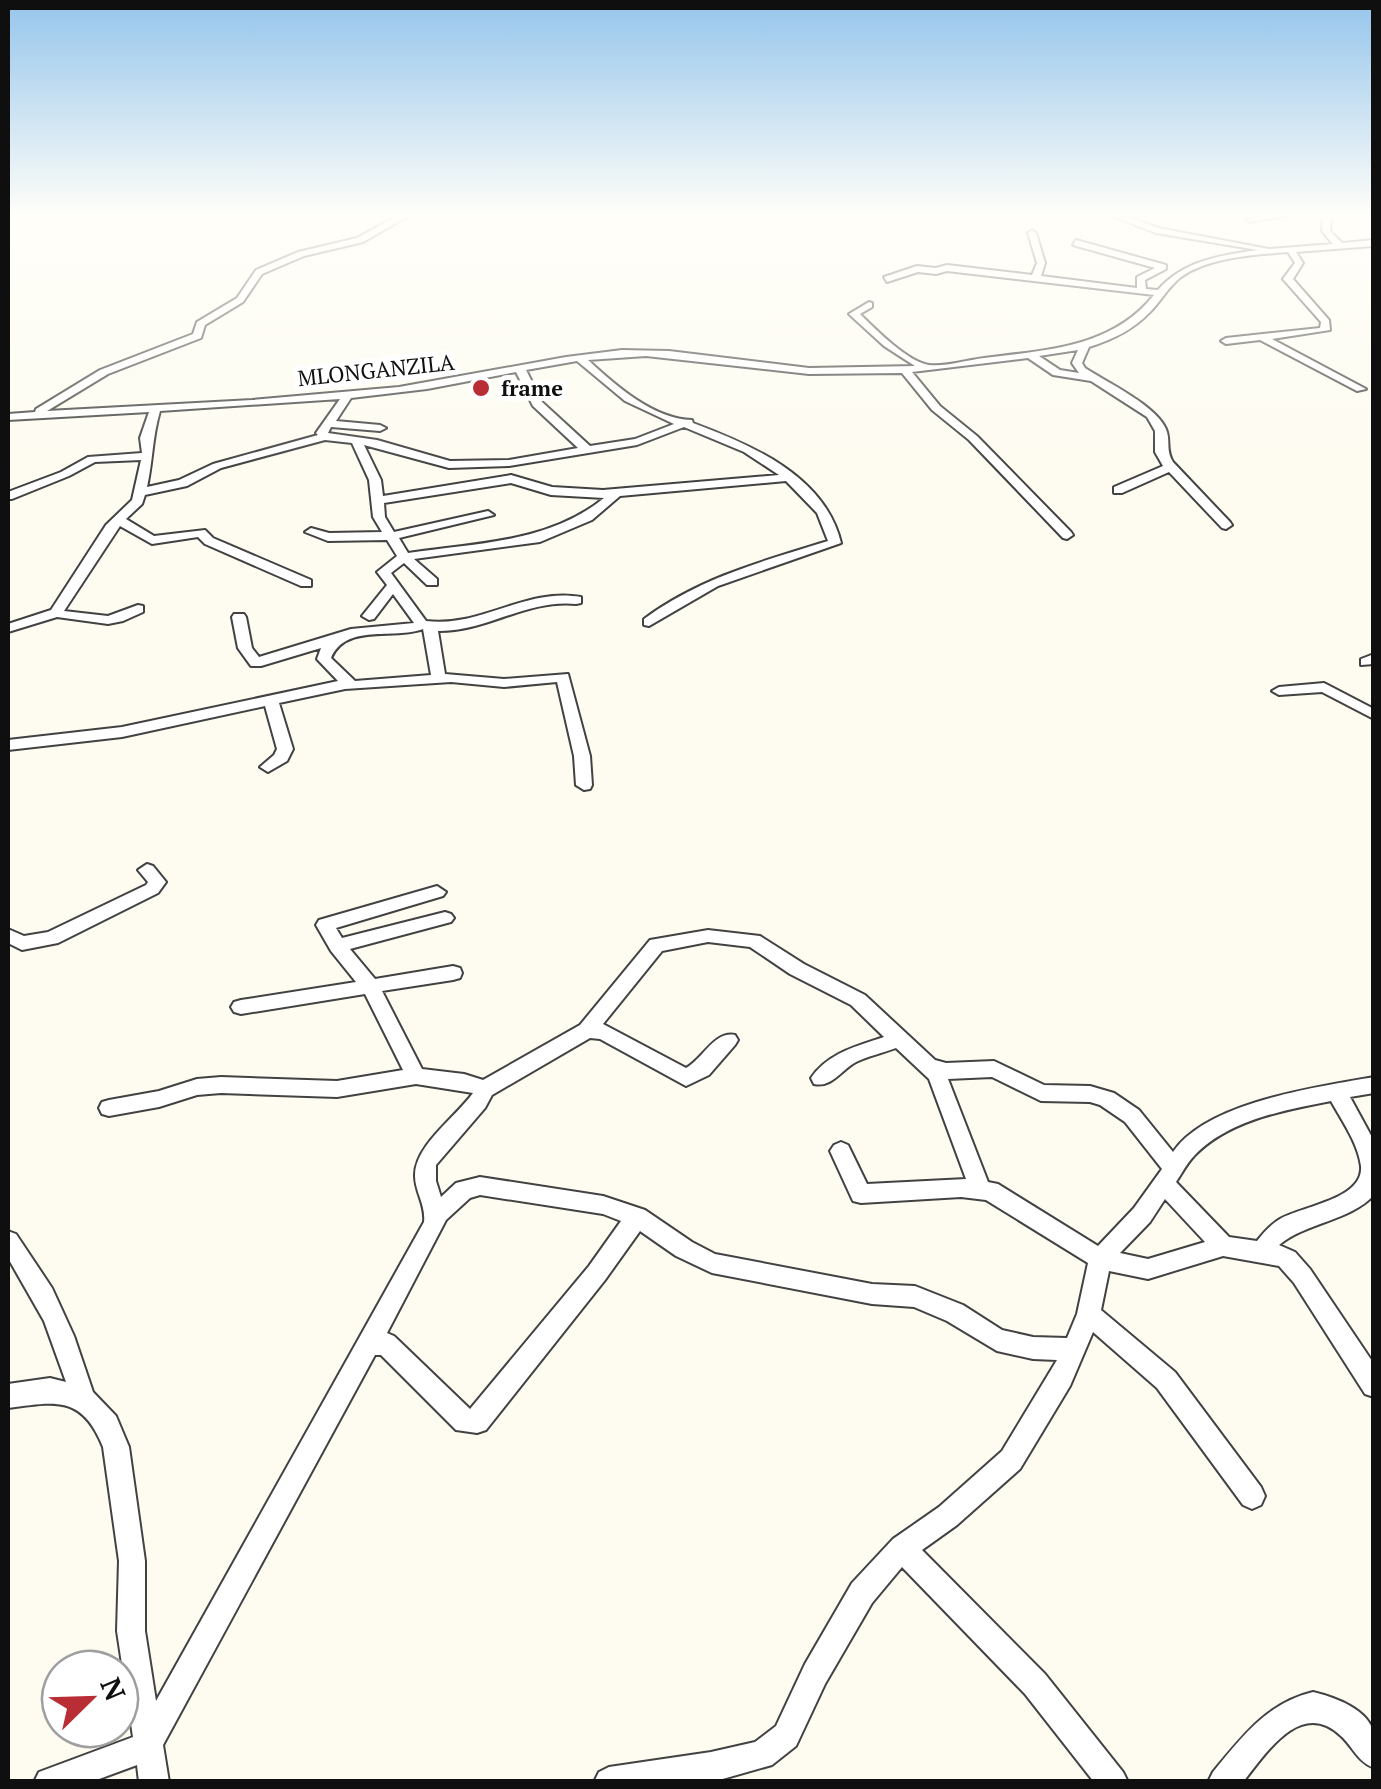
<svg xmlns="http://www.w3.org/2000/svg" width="1381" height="1789" font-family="'PT Serif',serif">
	<rect width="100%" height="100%" fill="#fefcf1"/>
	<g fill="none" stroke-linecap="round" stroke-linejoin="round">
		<g stroke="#424242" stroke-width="4">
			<path id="minor" d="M397,216H408L363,242L304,256L262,274L243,302L205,325L201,338L108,374L47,411L252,400L399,387L566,357L622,350L669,351L809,368L915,366L884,346L849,314L869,302L872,303V307L860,314C875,329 908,362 929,365C945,367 967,360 984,358C1046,350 1112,348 1154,295L947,271L936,274L918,272L887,282L884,277L917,266L936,268L947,265L1032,275L1037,263L1028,233L1032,230L1036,233L1045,263L1041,276L1137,288V277L1155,268L1073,245L1076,240L1166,265V269L1145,280L1146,289L1158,290C1183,261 1221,255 1258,250L1156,233L1112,216H1125L1158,228L1269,249L1333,244L1322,231L1323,216H1331L1330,231L1342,243L1374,240V246L1296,252L1303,263L1293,279L1329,320L1330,330L1272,339L1366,389L1357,391L1260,340L1226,344L1221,341L1226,338L1320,328L1321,322L1283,279L1295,263L1288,252C1254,255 1209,257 1181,277C1168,287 1161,301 1150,312C1133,330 1112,340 1089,347L1082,363L1085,368C1106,382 1160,407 1167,432C1170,443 1166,451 1173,462L1230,522L1232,525L1226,529L1222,528L1169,472L1122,493H1114V487L1163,466L1155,452V431L1147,417L1091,381L1053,375L1028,358L912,372L940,406L977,436L1071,532L1073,535L1067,539L1063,538L969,440L932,410L902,373L809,374L646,356L588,360C615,385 653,419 692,420L693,423C752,445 825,476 841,543L718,586L649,626L644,625V619C699,578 763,561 828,541L817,513L786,481L620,496L592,520L540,542L414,559L437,579V585H427L404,563L391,573L426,621C481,628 526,587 581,597V603L576,604C527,599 486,632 438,631L445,674L504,679L568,674L590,756L592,785L590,789L584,790L576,785L574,756L557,682L504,687L451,682L345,689L279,703L293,749L287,761L268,772L260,767L274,755L277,749L265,706L122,737L8,750V740L122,727L338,681L317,659L321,648L261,666H251L238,648L232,617L234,614H244L246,617L252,648L259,657L351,629L414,623L393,594L374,619L369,620L362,616L387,585L377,572L397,556L387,540L328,541L305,532L311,528L329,533L382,532L373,517L369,480L352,443L325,440L221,468L187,486L145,495L142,504L126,519L154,536L205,530L213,538L311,580V586H301L205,544L198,537L152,544L120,526L64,611L108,616L138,605L143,606V612L123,621L108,624L57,617L8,632V624L51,610L106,525L132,500L141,460L95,462L69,476L12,499H8V492L61,472L88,457L142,453L140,438L149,412L8,420V414L35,412L36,409L100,370L193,334L197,322L237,298L256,270L298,252L357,238ZM1078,350L1072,363L1079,373L1060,370L1039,356ZM577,361L625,401L674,424L635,439L590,446L542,402L526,370ZM516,372L533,406L578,448L509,460L450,461L377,440L328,433L331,427L380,431L386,428L380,425L336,421L351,398L427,389ZM340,399L316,433L318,435L213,464L179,480L147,487C153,460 152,438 160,411ZM684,427L744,452L779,475L603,490L552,487L511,475L383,496L381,480L364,445L449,468L509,466L637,445ZM511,483L551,495L604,498C549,543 475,543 408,553L399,538L494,515L488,511L394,532L385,517L384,503ZM423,629L431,675L355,681L331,658C346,623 393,640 423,629Z
				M1258,216H1286L1250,222L1246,220Z
				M1374,654V664L1361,665V659Z
				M1324,683L1374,709V719L1322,692L1279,695L1272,691L1279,687Z
				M147,864L153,866L166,882L158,893L58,943L22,950L8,943V929L24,936L48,932L146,885L148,882L138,870Z
				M437,886L446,892L443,896L336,928L342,938L445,912L451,914L454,918L451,922L350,949L375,979L453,966L460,968L462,973L460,978L453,980L382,991L422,1069L464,1074L483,1080L580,1025L650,940L708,930L760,936L804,964L865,995L935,1060L946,1063L994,1061L1044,1085L1090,1086L1114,1093L1139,1110L1173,1152C1207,1102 1317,1087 1374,1077V1093L1350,1097L1374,1141V1195C1350,1221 1307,1222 1279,1245L1295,1252L1310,1269L1374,1364V1397L1365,1394L1294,1283L1279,1266L1223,1256L1148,1279L1109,1271L1101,1310L1175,1372L1261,1487L1265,1496L1261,1505L1252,1509L1243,1505L1157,1388L1093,1332L1070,1386L1020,1469L957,1525L922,1550L1045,1674L1123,1772L1128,1782H1094L1025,1694L902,1567L872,1603L825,1684L796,1746L772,1765L712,1782H594L599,1772L609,1767L711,1752L755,1742L776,1726L805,1664L852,1583L893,1539L939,1507L1002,1451L1057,1360L1033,1359L997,1351L947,1321L914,1307L872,1304L712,1273L676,1256L640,1231L605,1280L486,1430L477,1433L456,1430L381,1355H375L163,1745L169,1782H139L137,1765L91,1782H34L39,1772L133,1737L117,1631L119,1561L103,1447C82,1394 54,1402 8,1408V1384L50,1378L66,1382L44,1321L8,1258V1231L16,1234L52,1288L74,1336L93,1392L116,1416L129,1447L145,1561V1631L156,1701L424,1222C426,1205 415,1192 415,1176C414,1146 456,1117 473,1093L416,1084L337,1097L221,1093L197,1095L159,1107L109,1116L102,1114L99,1108L102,1102L109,1100L159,1091L197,1079L221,1077L337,1081L403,1070L365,994L241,1014L234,1012L231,1007L234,1002L241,1000L356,982L331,951L316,925L319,920ZM708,942L750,947L790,974L851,1005L884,1037C857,1046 828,1053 811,1078L814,1084C832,1088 841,1070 856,1062C868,1056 883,1053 896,1048L929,1079L966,1179L867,1184L848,1145L841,1142L834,1145L830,1151L853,1201L861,1203L961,1197L986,1200L1088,1263L1077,1314L1067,1338L1033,1337L1002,1330L963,1305L915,1286L872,1284L715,1254L692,1242L645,1210L603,1196L480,1177L456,1183L441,1197L436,1181V1165L485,1108L492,1095L590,1038L600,1039L686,1086L709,1075L735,1045L738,1040L735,1035C714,1031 703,1059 686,1068L603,1024L662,951ZM992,1077L1041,1101L1090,1102L1100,1105L1125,1122L1162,1169L1134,1208L1098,1246L998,1184L988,1182L948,1079ZM1331,1101C1342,1121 1358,1143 1361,1166C1364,1199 1303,1206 1280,1219C1270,1225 1264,1232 1257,1241L1229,1237L1176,1182C1182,1173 1187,1163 1194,1156C1228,1120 1285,1110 1331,1101ZM480,1195L603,1214L621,1221L589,1266L470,1409L394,1336L387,1333L446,1220L470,1198ZM1165,1199L1205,1242L1148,1259L1120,1253L1150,1222Z
				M1313,1692C1334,1697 1369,1709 1374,1734C1375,1745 1374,1758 1374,1768C1358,1762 1353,1747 1341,1736C1301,1698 1267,1752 1243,1782H1208L1213,1772C1242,1737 1267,1703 1313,1692Z"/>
		</g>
		<use href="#minor" fill="#fff" fill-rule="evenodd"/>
	</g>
	<linearGradient id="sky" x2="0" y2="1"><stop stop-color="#95c5ec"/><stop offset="0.46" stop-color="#fffef9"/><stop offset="1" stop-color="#fffef9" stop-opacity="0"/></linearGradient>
	<rect width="1381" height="467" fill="url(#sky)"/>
	<circle fill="#b92d35" stroke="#fff" stroke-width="4" cx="481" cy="388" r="10"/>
	<g text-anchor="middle" stroke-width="10" stroke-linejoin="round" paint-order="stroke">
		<g font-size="22" fill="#0f0f0f" stroke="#fff">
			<text transform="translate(376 370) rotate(-6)" y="8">MLONGANZILA</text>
		</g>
		<g font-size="22" font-weight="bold" fill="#0f0f0f" stroke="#fff" text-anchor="start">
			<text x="501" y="396">frame</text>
		</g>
	</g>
	<rect width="1381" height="1789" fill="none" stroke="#0f0f0f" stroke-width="20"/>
	<g transform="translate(90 1699) rotate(67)"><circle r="48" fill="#ffffff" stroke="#9f9f9f" stroke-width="2.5"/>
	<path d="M0-8L18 38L0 25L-18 38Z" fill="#b92d35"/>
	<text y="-15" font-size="28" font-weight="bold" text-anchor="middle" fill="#0f0f0f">N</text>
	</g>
</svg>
